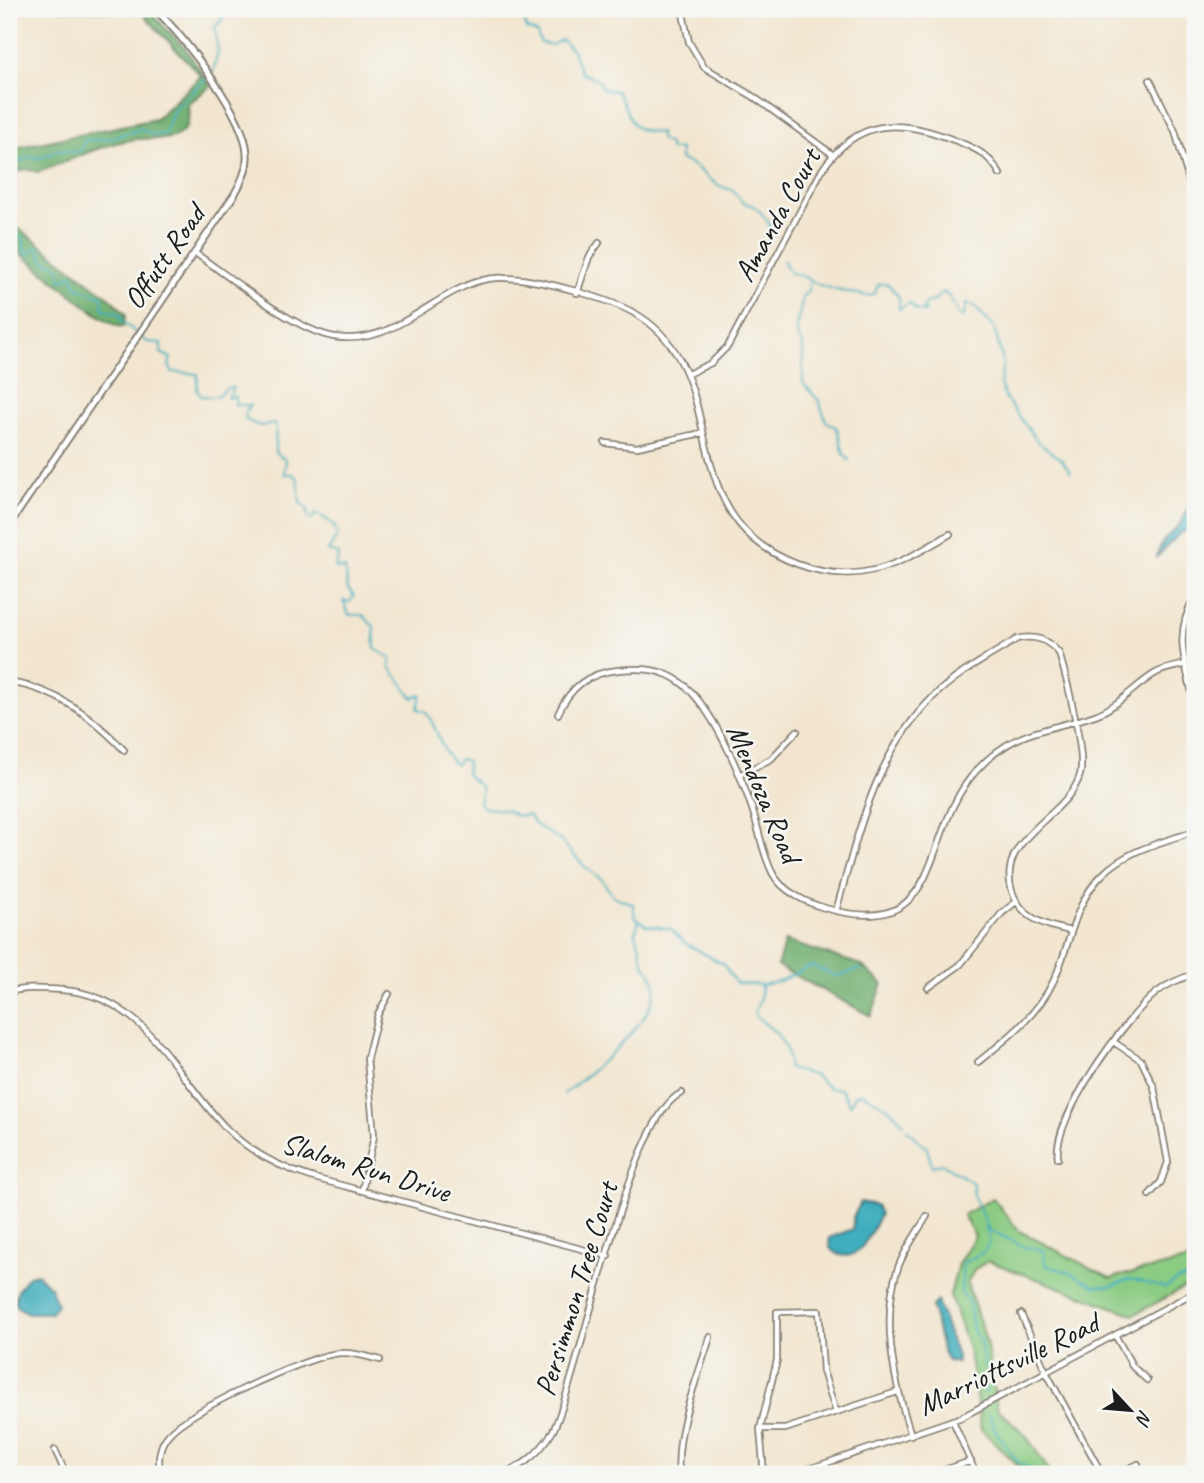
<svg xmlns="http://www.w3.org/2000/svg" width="1204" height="1483" font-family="Caveat,sans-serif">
	<rect width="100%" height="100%" fill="#f6f6f2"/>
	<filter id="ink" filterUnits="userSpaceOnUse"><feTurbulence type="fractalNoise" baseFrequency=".0143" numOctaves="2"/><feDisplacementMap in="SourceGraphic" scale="14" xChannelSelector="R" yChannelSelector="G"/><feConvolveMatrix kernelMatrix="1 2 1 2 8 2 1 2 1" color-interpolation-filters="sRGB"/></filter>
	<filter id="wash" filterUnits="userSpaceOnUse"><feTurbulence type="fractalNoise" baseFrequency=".00686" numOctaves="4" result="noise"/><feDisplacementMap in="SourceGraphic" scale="28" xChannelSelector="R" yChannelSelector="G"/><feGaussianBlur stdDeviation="1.57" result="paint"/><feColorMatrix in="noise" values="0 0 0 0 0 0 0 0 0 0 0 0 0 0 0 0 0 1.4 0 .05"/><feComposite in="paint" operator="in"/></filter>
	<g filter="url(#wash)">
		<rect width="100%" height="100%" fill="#f2e6d0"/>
		<path fill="#8bcb82" stroke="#54744f" stroke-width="2" d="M993,1198L1019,1231L1110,1278L1195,1259V1282L1134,1315L988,1261L975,1269L967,1283L986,1341L997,1408L1027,1437L1051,1474H1026L981,1429L969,1352L950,1295L958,1264L975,1236L963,1215Z"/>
		<path fill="#70af70" stroke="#466646" stroke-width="2" d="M58,9H147L185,48L211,86L188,104C189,112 190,124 184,130C170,144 154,137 137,139C103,143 70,161 38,172L25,169L9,176V149L156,119L201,76L141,12Z
			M9,221L114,301L126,315L123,327C105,327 29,258 9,245Z
			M785,941L861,965L883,984L871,1016L777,966Z"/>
		<path fill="#40aebe" stroke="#2e656d" stroke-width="2" d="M1195,503V527L1180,533L1157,557C1160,541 1169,536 1179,525C1186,517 1185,508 1195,503Z
			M861,1202L876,1205L880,1214C870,1235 856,1272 830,1248L829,1238L853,1229V1217Z
			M37,1274L51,1288L57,1304L51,1313H28L16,1306C13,1294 21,1285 28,1276Z
			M937,1301L957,1356V1363L948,1361L942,1350L932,1306Z"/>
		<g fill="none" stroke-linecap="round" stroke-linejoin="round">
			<path stroke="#40aebe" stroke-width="2" d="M521,9L527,29L537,33L541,43L551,45L562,40L573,51L581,73L599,80L602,89L616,91C634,115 623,132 660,133V139L669,144V150L680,149V160C700,163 710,188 732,189L743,203C759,203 768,223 776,235
				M9,167L28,157L42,158L57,150L80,152L85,140L107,139L141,129L153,135L165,134L174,109L213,72L218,52L215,27L223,18L217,9
				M9,238L13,242L18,236L23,237L25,253L29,255L33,248H39L43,260L59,267L61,281L72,274L78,288L102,296L103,309L120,314L122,321L147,342L161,343V353L171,358L169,365L172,372L198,374L197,390L201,396L216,397L227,388H234L227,398L236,396L235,405H250L245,413L246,420L260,426L276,424L275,452L286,460L284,474H292L298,479L300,503L307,508L308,517L311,520L316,514C325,517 335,524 338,535L328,551L339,554L335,568L345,569L348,589L354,596L350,602L343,601L349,615H363L374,627L375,649L391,658L390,667L413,698L421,694L418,709L425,711C438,726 440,753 456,765L460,759L467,761L466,774L482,788L479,803L485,808L506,810L517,816L529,815L535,824L562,842L585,867L602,880L613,896L633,904L635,917L646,925L671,929L685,943L723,964L736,983L761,985L760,999L754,1014L777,1034L786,1048L789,1069L814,1075L829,1088L841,1089L850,1105L856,1094L862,1093L890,1109L904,1124
				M783,260L790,273C803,274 808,280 820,285C835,291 851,293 868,296L874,294L879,284H888L899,297V309L909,303L917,311L926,312L923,308L926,302H932L944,292L951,299L959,317L964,316L966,304L973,305L994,327L1003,362L1000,384L1006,399L1038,442L1061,459L1071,472
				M810,280L808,291L802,297C803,314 788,329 803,344V383L819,401L826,421L837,428L844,454L849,460
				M762,985L777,982L812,966L837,976L861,969
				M564,1094C589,1073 660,1019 655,984C654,974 645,969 643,960C640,950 641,944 635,934L639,920
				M907,1130L927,1148L932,1166L943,1164L973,1183L974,1197L989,1230L1025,1247L1044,1250L1045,1265L1069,1272L1094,1286H1111L1130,1279L1165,1288L1177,1280L1195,1276
				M985,1392L986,1374L980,1340L974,1333L969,1302L961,1292L963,1263L982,1253L990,1242L986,1227
				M989,1414L995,1430L1018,1462L1039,1474"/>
		</g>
	</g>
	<g filter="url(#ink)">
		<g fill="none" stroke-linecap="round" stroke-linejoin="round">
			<g stroke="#878176" stroke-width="8">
				<path id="minor" d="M682,9L689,42L704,67L754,97L832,154
					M1150,80L1175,131L1195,203
					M195,253C230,277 294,330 334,337C386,345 416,310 459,289C473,282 489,277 504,278C538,278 613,299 641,317C735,379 669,516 797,564C858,587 899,565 950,534
					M577,293L589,257L599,243
					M688,374L711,363L728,346L822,170C857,118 900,118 954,140C975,148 989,154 1000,174
					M605,443L637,447L702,433
					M1195,596C1172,637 1186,663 1195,706
					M9,682C58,690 90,715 124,750
					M558,714C570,687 588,673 618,670C638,668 656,668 674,678C709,698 737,766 750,803C759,826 761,852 773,874C782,891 807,903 825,908C949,944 918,833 977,770C1015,728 1047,732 1095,715C1118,707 1135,685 1156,673C1165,668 1176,667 1186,664
					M739,775L771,759L797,731
					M836,911C858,835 874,755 933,697C957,673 989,657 1017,639C1035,635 1047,639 1059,653C1066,676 1086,754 1080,775C1068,817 995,837 1012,891C1021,918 1045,926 1071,931
					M928,988L960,965L1002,913L1016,902
					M9,992C26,987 44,989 62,990C146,995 174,1076 227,1129C251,1153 281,1168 314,1178L608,1256
					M1115,1043L1141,1060L1154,1087L1168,1162L1161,1182L1149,1195
					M978,1062C1007,1039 1038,1015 1054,980C1071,944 1073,903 1103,874C1128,849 1164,842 1195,831
					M1058,1158C1052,1119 1125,1018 1156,993C1167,984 1181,978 1195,974
					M362,1191L374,1136L367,1058L378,1014L389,994
					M1021,1314L1046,1372L1102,1474
					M1115,1335L1133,1367L1147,1380
					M953,1421L976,1474
					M760,1429H785L897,1392
					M911,1435C895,1386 880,1319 898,1268C904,1250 917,1233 927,1216
					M55,1450L66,1474
					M488,1473C515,1477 540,1453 553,1431C581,1371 630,1113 682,1093
					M161,1474C157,1460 159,1445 169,1434C190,1410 300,1360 333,1354C349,1351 365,1356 380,1360
					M362,1474H363
					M679,1474C675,1429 697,1381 710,1337
					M764,1474L760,1429L777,1360V1312L819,1311L823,1371L836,1412
					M794,1474L962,1417L1195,1292
					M933,1474L971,1461
					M1118,1474L1138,1464"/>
			</g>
			<g stroke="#878176" stroke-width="9">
				<path id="tertiary" d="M9,525L234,195C242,182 248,169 247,154C246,116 183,36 155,9"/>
			</g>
			<use href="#minor" stroke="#fff" stroke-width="4.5"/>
			<use href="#tertiary" stroke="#fff" stroke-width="5"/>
		</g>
	</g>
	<g text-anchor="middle" stroke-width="5" stroke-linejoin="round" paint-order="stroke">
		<g font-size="30" fill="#1c1c1c" stroke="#f6f6f2">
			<text transform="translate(777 215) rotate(-61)" y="10">Amanda Court</text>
			<text transform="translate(164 257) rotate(-55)" y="10">Offutt Road</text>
			<text transform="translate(764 793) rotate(67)" y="10">Mendoza Road</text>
			<text transform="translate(366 1167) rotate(17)" y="10">Slalom Run Drive</text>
			<text transform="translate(576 1289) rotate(-73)" y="10">Persimmon Tree Court</text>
			<text transform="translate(1008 1364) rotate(-26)" y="10">Marriottsville Road</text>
		</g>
	</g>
	<rect width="1204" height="1483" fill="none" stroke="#f6f6f2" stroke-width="35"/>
	<g transform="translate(1130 1410) rotate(116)" stroke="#f6f6f2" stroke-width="5" paint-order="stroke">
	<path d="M0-5L12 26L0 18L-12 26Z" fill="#1c1c1c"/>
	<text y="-10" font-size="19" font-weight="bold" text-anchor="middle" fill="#1c1c1c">N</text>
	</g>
</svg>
